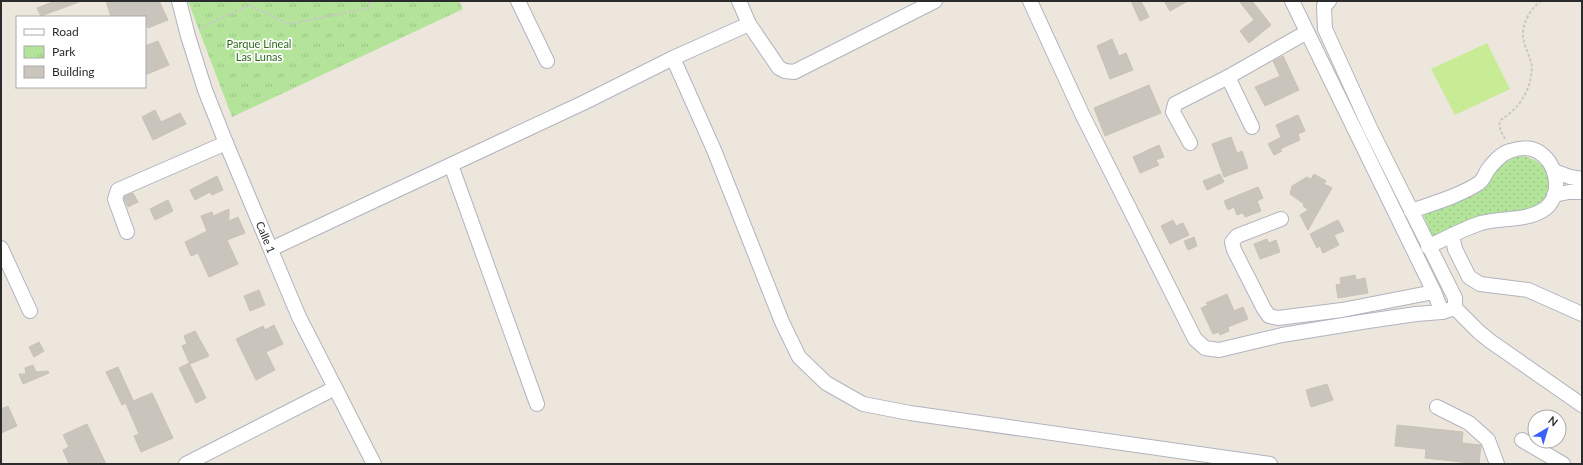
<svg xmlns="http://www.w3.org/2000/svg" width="1583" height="465" font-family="Lato,sans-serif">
	<defs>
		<pattern id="grass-dots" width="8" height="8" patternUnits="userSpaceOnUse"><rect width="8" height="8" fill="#b4e499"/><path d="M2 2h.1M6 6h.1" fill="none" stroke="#9bc484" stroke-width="1.8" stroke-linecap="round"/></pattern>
		<pattern id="park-tufts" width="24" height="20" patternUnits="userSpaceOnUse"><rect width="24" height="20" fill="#b4e499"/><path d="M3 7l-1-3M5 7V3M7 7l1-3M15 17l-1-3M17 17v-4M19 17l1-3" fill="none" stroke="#9bc484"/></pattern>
	</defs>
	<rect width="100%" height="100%" fill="#ede6dd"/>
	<path fill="url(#grass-dots)" d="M1522,156C1553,161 1559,195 1532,208C1519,215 1503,210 1490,214C1471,220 1452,230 1433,238L1423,214L1478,191C1494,178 1500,159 1522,156Z"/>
	<path fill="url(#park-tufts)" d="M188,1H459L463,9L232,117Z"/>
	<path fill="#c8eb95" d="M1487,43L1510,89L1455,115L1431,69Z"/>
	<path fill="#c9c4bc" stroke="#c9c2b7" d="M55,1H79V2L41,16L37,8Z
		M106,1H159L168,20L148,28L145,22V17H111Z
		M1131,1H1141L1149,17L1140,21Z
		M1164,1H1188L1170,11Z
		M1239,1H1252L1271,25L1249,43L1240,31L1254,20Z
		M1112,39L1119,56L1126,53L1133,70L1110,79L1097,46Z
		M158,41L169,65L145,75V46Z
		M1283,56L1299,90L1265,106L1255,87L1280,76L1273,61Z
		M1149,85L1161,113L1105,136L1094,108Z
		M155,110L161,122L180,113L186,124L153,140L142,117Z
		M1298,115L1305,131L1298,134L1300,140L1280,149L1282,151L1274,155L1268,144L1281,137L1276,125Z
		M1231,137L1237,153L1242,151L1248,168L1224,177L1212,144Z
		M1159,145L1164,157L1156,160L1159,165L1140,173L1133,157Z
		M1220,174L1224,182L1207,190L1203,181Z
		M1314,174L1326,181L1324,184L1332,188L1308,230L1300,215L1308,210L1303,206L1304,204L1290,194L1292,186L1307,177L1311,179Z
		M217,176L223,190L212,195L210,192L195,200L190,190Z
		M1258,187L1263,198L1257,201L1261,211L1245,217L1243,213L1237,215L1234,207L1228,210L1224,201Z
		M133,193L138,202L128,207L124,199L125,196Z
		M168,200L173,211L155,220L150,209Z
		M229,209V221L238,217L245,233L227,240L238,264L209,277L198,253L191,256L185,242L207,231L201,216L212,212L213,216Z
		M1173,220L1176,226L1183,223L1189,235L1170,244L1161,226Z
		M1338,220L1344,231L1334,235L1339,245L1323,253L1320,246L1317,248L1310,234Z
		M1194,237L1197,246L1188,250L1184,241Z
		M1267,239L1269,243L1276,240L1280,252L1260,259L1254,244Z
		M1355,275L1356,280L1365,278L1368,293L1338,298L1336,285L1341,284L1340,278Z
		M259,290L265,305L250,311L244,296Z
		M1227,294L1234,311L1243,307L1248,319L1228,327L1229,331L1220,335L1219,332L1213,334L1201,308L1208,305L1206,303Z
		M274,325L283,344L266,352L275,370L256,380L236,339L263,326L265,330Z
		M195,331L209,356L190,364L182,346L187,344L184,336Z
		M39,342L44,351L34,357L29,347Z
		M189,363L206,398L196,403L179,368Z
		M33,365L36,372L48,371L49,373L23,384L19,374H26L25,368Z
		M118,367L133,400L122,405L106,372Z
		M1327,384L1333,400L1311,407L1306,390Z
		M152,393L173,438L141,452L134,436L139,434L126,404Z
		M8,406L17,426L1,433V409Z
		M87,424L106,464H69L63,450L69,447L63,435Z
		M1397,425L1463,432L1462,443L1481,445L1479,464L1425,458L1426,449L1395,446Z"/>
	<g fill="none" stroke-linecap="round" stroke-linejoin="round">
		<g stroke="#b1b4bf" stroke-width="16">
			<g id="minor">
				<path id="s1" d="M179,1L188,36L205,90L226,143L299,317L374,464"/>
				<path d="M518,1L547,61"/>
				<path d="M739,1L749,24L779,68L785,71L794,72L935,1"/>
				<path d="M1030,1L1082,114L1195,339L1205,348L1219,350L1282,335L1368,321L1416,314L1442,312L1455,308"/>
				<path d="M1292,1L1434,292L1442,312"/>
				<path d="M1329,1L1324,6L1325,29L1370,128L1455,298V308L1479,332L1490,341L1582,405"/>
				<path d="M673,58L714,150L782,322L799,357L826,383L863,404L910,413L1270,464"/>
				<path d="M1228,77L1252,127"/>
				<path d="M1190,143L1173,112L1175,104L1228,77L1307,32"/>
				<path d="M451,165L537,404"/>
				<path d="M1554,171L1570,177L1582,179"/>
				<path d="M1554,195L1569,192H1582"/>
				<path d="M1411,211C1434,203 1459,196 1479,183C1483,180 1485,175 1487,171C1493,163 1500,154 1510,151C1518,148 1529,147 1537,151C1556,161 1564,192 1546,208C1527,222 1503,217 1481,223C1463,229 1446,238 1428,247"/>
				<path d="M1281,219L1237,236L1232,242L1234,250L1264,309L1269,316L1278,318L1342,310L1434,292"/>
				<path d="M127,232L115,199L118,190L226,143"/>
				<path d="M1452,235L1455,249L1469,277L1480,284L1528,290L1582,314"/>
				<path d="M1,248L30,311"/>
				<path d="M271,249L585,102L673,58L749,24"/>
				<path d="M1437,407L1469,423L1488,440L1497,464"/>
				<path d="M1522,440L1563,464"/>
				<path d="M186,464L335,388"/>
			</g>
		</g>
		<path stroke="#c8c8c8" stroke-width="2" stroke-dasharray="3 2" stroke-linecap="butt" d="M199,29L249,5L289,24L369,8L370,1
			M1505,139C1503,135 1498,128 1500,122C1501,118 1506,117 1509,114C1519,106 1527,94 1530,81C1531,75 1533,68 1531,62C1529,55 1526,49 1524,42C1520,26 1529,10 1541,1"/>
		<use href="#minor" stroke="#fff" stroke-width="14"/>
	</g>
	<g text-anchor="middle" stroke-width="3.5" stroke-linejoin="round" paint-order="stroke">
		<g font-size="11" fill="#2b6a1a" stroke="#fff">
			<text x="259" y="48">Parque Líneal<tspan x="259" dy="13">Las Lunas</tspan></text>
		</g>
		<g font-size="11" fill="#2b2b2b" stroke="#fff">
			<text dy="4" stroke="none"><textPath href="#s1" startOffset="252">Calle 1</textPath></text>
		</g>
	</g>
	<rect width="1583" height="465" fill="none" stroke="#2b2b2b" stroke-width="4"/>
	<rect x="16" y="16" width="130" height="72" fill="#ffffff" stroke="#aaaaaa"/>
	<rect x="24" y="29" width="20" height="6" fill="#ffffff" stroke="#aaaaaa"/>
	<text x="52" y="36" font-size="12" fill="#2b2b2b">Road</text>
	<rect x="24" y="46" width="20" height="12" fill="url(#park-tufts)" stroke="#aaaaaa"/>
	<text x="52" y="56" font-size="12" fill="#2b2b2b">Park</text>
	<rect x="24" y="66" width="20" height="12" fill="#c9c4bc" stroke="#aaaaaa"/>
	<text x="52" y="76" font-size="12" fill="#2b2b2b">Building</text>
	<g transform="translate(1547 429) rotate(38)"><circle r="19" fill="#ffffff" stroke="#aaaaaa"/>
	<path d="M0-3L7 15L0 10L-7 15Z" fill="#3c62fb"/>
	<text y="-6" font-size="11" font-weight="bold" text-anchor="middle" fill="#2b2b2b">N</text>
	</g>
</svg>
